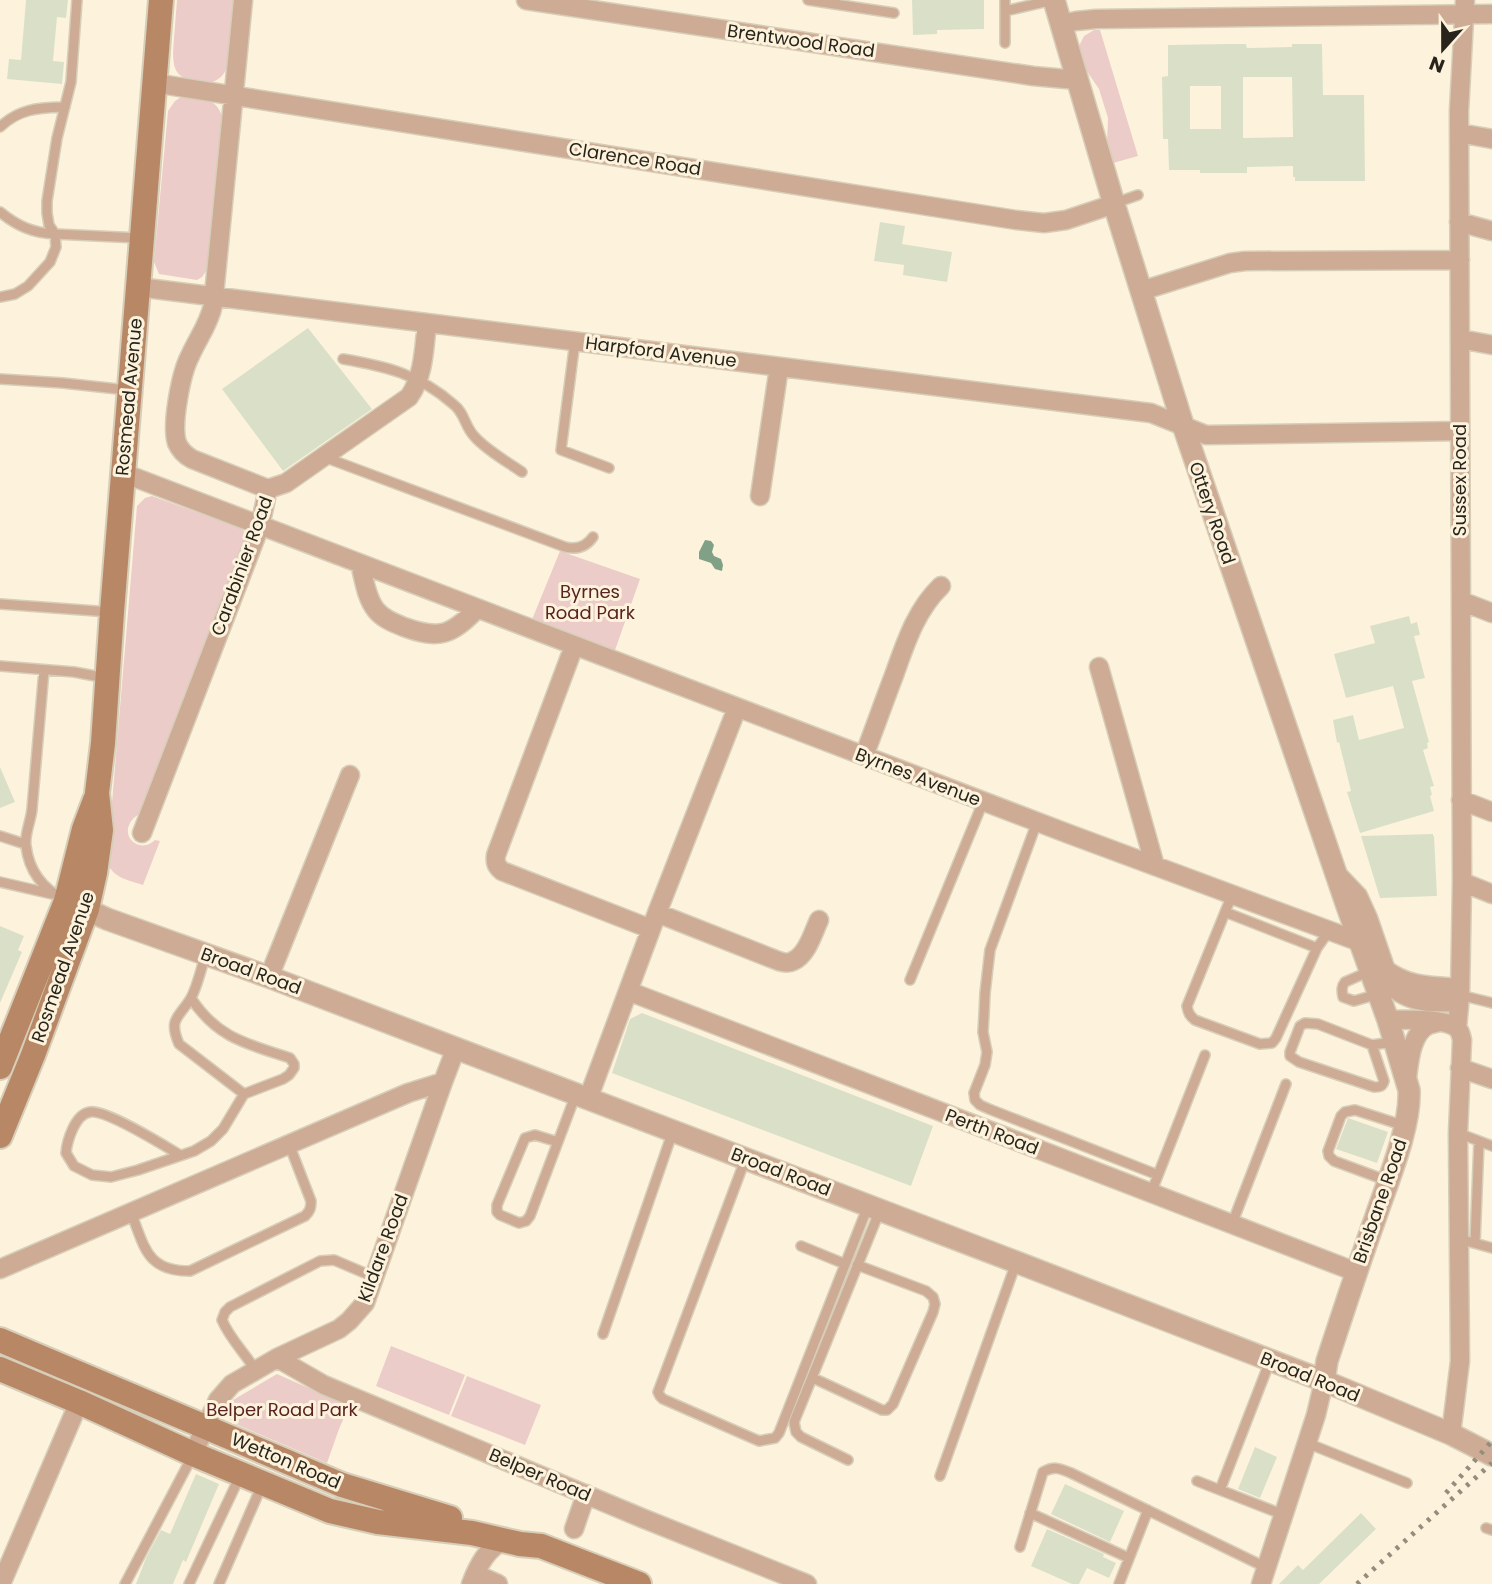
<svg xmlns="http://www.w3.org/2000/svg" width="1492" height="1584" font-family="Poppins,sans-serif">
	<rect width="100%" height="100%" fill="#fdf3dc"/>
	<path fill="#ebccc9" d="M177,0H235C234,15 232,59 226,70C222,78 213,84 204,83C171,80 172,66 174,38C175,25 176,13 177,0Z
		M1094,30H1100L1138,156L1113,163L1107,144L1108,118L1099,89L1084,67L1079,52V46L1084,36Z
		M184,95C203,99 220,98 223,122L207,270L202,277L197,280L159,274L154,262L168,111L175,101Z
		M152,496L240,528L245,532L247,538L141,813C138,815 134,817 132,820C119,836 139,855 155,840L160,841L143,885C128,880 113,878 107,862L137,506L145,498Z
		M560,551L640,579L614,653L531,622Z
		M391,1346L465,1375L449,1415L376,1386Z
		M277,1374L349,1406L339,1429L327,1463L233,1423L228,1417L233,1400Z
		M467,1376L541,1405L525,1445L451,1416Z"/>
	<path fill="#81a187" d="M705,540L711,541L714,545L712,552L714,556L721,559L723,565L722,571L715,569L711,563L699,559V552Z"/>
	<path fill="#dae0c8" fill-rule="evenodd" d="M26,0H68L66,18L57,17L53,61L64,62L62,84L7,79L9,59L21,60Z
		M912,0H984V29L937,30V34L913,35Z
		M1227,44H1246L1247,48L1292,47V44H1322L1323,95H1364L1365,181H1295V177H1293V166L1247,167V173H1200V170H1169L1168,139H1163L1162,77L1168,76V45ZM1243,77H1292L1293,137L1243,138ZM1190,86H1221V129H1190Z
		M880,222L905,226L902,244L952,252L947,282L903,275L904,265L874,261Z
		M308,328L372,409L283,471L222,389Z
		M1409,616L1411,624L1417,622L1420,635L1414,636L1425,678L1412,681L1429,742L1427,743L1428,748L1423,750L1434,786L1430,787L1432,795L1430,796L1434,811L1360,833L1347,792L1351,791L1339,742L1337,743L1333,720L1353,715L1359,740L1404,728L1393,686L1346,698L1334,654L1375,643L1370,626Z
		M0,767L15,802L0,808Z
		M1433,834V836H1434L1437,896L1380,898L1361,836Z
		M0,926L24,936L18,950L22,952L0,1003Z
		M642,1013L933,1126L911,1186L612,1073L630,1019Z
		M1348,1118L1388,1132L1377,1163L1336,1149Z
		M1255,1447L1277,1457L1260,1498L1238,1489Z
		M196,1474L219,1484L186,1562L183,1560L173,1584H136L146,1558L161,1530L170,1534Z
		M1065,1484L1124,1511L1110,1542L1051,1514Z
		M1361,1513L1376,1529L1319,1584H1279L1298,1565L1303,1570Z
		M1047,1529L1104,1554L1103,1557L1116,1563L1109,1578L1087,1568L1079,1584H1072L1031,1566Z"/>
	<g fill="none" stroke-linecap="round" stroke-linejoin="round">
		<g stroke="#d7ceb9" stroke-width="12">
			<path id="service" d="M77,0L71,82L57,138L47,201V213L49,225L55,234L139,238
				M808,0L894,13
				M1005,11L1053,0
				M1005,43V0
				M0,127C20,108 39,108 65,107
				M1115,203L1138,195
				M0,212C17,226 33,233 55,234L56,247L50,262L28,286L15,294L0,297
				M575,341L561,450L609,468
				M343,359C385,366 419,374 453,404C465,413 464,425 474,436C486,450 506,461 522,472
				M0,379L63,383L127,390
				M324,457L565,547C577,550 586,547 593,537
				M0,604L110,612
				M0,666L74,672L106,678
				M44,670C40,716 36,763 32,809C31,821 24,835 26,846C29,871 43,889 65,900
				M1037,822L990,950L985,993L984,1015L983,1032L987,1052L985,1065L974,1093L975,1100L980,1105L989,1109L1158,1175
				M0,836L25,844
				M0,882L52,894
				M1232,895L1187,1006C1188,1013 1190,1016 1195,1020L1260,1044L1272,1043L1276,1038L1317,948L1329,931
				M1225,912L1317,948
				M206,954C201,968 198,985 191,998C179,1018 168,1018 179,1044L244,1094
				M1370,971L1345,982C1341,987 1342,991 1343,997L1354,1001L1378,994
				M910,980L983,802
				M1460,995L1492,1003
				M1372,1045L1384,1081C1382,1087 1380,1087 1374,1087L1299,1062L1290,1056V1052L1300,1026L1305,1023L1318,1024L1372,1045L1393,1042
				M1458,1133L1492,1146
				M558,1142L535,1135L525,1138L497,1205V1212L500,1215L519,1223L526,1221L530,1216L576,1094
				M180,1155C165,1146 105,1109 90,1112C75,1114 67,1141 66,1153L74,1166L92,1175L111,1177L138,1170L194,1151L211,1141L223,1129L244,1094L283,1079L289,1075L294,1068V1064L290,1058C247,1044 217,1038 191,998
				M745,1160L658,1392L660,1396L663,1399L759,1441L775,1438L779,1433L868,1206
				M1388,1181L1334,1161L1329,1156L1328,1151L1341,1116L1345,1112L1355,1110L1405,1126
				M1151,1193L1205,1055
				M131,1213C145,1247 146,1271 190,1271L305,1216C310,1211 311,1208 311,1201L289,1144
				M1232,1224L1286,1084
				M1459,1239L1492,1248
				M1475,1243L1479,1141
				M801,1246L845,1264
				M603,1334L673,1131
				M256,1371C245,1353 230,1339 222,1320L225,1312L230,1307L320,1261L334,1260L374,1277
				M813,1378L882,1410H887L893,1404L933,1312L935,1304L933,1297L926,1291L857,1265
				M1307,1443L1407,1483
				M848,1460L801,1437L796,1432L794,1422L880,1210
				M940,1476L1016,1263
				M1197,1481L1284,1515
				M1220,1490L1270,1361
				M1030,1513L1129,1558
				M1486,1528L1492,1530
				M1020,1547L1043,1472C1054,1466 1059,1468 1071,1473L1267,1568
				M125,1584L193,1455
				M189,1584L240,1476
				M219,1584L262,1485
				M1119,1584L1148,1510"/>
		</g>
		<g stroke="#d7ceb9" stroke-width="21">
			<path id="minor" d="M243,0L213,305C209,324 198,338 190,356C181,373 171,425 177,443C180,450 185,455 192,459L268,489
				M526,0L1033,76L1077,80
				M1061,24L1076,21L1096,19L1492,14
				M154,83L1016,220L1044,223L1066,220L1114,204
				M1459,133L1492,139
				M1459,222L1492,231
				M138,287L1151,413L1206,435L1460,431
				M1141,291L1230,263L1245,261L1460,260
				M1460,339L1492,345
				M123,473L1069,834L1360,942
				M760,496L779,367
				M360,564C364,578 366,598 376,610C383,619 394,623 404,627C440,640 451,635 477,609
				M1461,601L1492,613
				M574,646L496,855C495,862 496,866 502,871L651,929
				M1099,667L1155,866
				M864,756C874,730 883,704 893,678C905,645 915,611 941,586
				M1461,800L1492,812
				M142,833L260,526L268,489L286,483L409,397C424,376 424,348 427,323
				M1337,874L1358,896L1368,918L1391,985C1407,1004 1436,1003 1459,1002
				M1462,882L1492,894
				M657,913L776,960C781,962 788,964 793,961C807,955 813,933 819,920
				M1385,969C1408,987 1432,986 1460,988
				M269,977L350,775
				M628,991L1356,1272
				M1388,1020C1404,1020 1446,1017 1458,1029C1461,1033 1461,1036 1462,1040L1458,1133L1460,1361L1451,1434
				M1457,1028L1460,995L1462,882L1459,111L1465,0
				M1460,1068L1492,1079
				M1407,1078C1409,1062 1411,1034 1428,1025C1431,1024 1436,1023 1439,1022
				M588,1099L657,913L737,708
				M0,1269L408,1093L443,1082
				M277,1358L324,1385L642,1518L807,1584
				M193,1454L218,1400L232,1384L277,1358L339,1329L349,1321L365,1303L443,1082L456,1048
				M574,1529L586,1494
				M475,1574L498,1584
				M1,1584L79,1402
				M471,1584C478,1566 487,1547 506,1540
				M1261,1584L1316,1415L1324,1381"/>
		</g>
		<g stroke="#d7ceb9" stroke-width="24">
			<path id="tertiary" d="M1054,0L1114,204L1183,425L1347,906L1388,1020L1409,1090C1411,1127 1387,1183 1375,1219C1358,1266 1343,1313 1327,1361L1324,1381
				M72,903L107,919L269,977L1016,1262L1324,1381L1451,1434L1492,1455"/>
		</g>
		<g stroke="#d7ceb9" stroke-width="28">
			<path id="secondary" d="M0,1067L66,901L84,829L95,800
				M0,1136L33,1055L87,909L95,873L101,830L97,793L103,743L112,612L161,0
				M0,1340L342,1485L450,1518
				M0,1369L79,1402L193,1454L330,1511L378,1522L472,1533L520,1544L541,1546L639,1584"/>
		</g>
		<use href="#service" stroke="#cdab95" stroke-width="9"/>
		<use href="#minor" stroke="#cdab95" stroke-width="18"/>
		<use href="#tertiary" stroke="#cdab95" stroke-width="21"/>
		<use href="#secondary" stroke="#b88766" stroke-width="24"/>
		<path stroke="#948d7d" stroke-width="5" stroke-dasharray="3.5 7" stroke-linecap="butt" d="M1446,1493L1492,1441
			M1357,1584L1492,1463"/>
	</g>
	<g text-anchor="middle" stroke-width="6" stroke-linejoin="round" paint-order="stroke">
		<g font-size="18" fill="#28241b" stroke="#fdf3dc">
			<text transform="translate(801 41) rotate(8)" y="6">Brentwood Road</text>
			<text transform="translate(635 159) rotate(9)" y="6">Clarence Road</text>
			<text transform="translate(661 352) rotate(7)" y="6">Harpford Avenue</text>
			<text transform="translate(129 397) rotate(-85)" y="6">Rosmead Avenue</text>
			<text transform="translate(1460 480) rotate(-90)" y="6">Sussex Road</text>
			<text transform="translate(1212 513) rotate(71)" y="6">Ottery Road</text>
			<text transform="translate(242 566) rotate(-70)" y="6">Carabinier Road</text>
			<text transform="translate(918 777) rotate(21)" y="6">Byrnes Avenue</text>
			<text transform="translate(63 967) rotate(-71)" y="6">Rosmead Avenue</text>
			<text transform="translate(251 971) rotate(20)" y="6">Broad Road</text>
			<text transform="translate(992 1132) rotate(21)" y="6">Perth Road</text>
			<text transform="translate(781 1172) rotate(21)" y="6">Broad Road</text>
			<text transform="translate(1380 1201) rotate(-71)" y="6">Brisbane Road</text>
			<text transform="translate(383 1248) rotate(-70)" y="6">Kildare Road</text>
			<text transform="translate(1310 1377) rotate(22)" y="6">Broad Road</text>
			<text transform="translate(286 1461) rotate(23)" y="6">Wetton Road</text>
			<text transform="translate(540 1475) rotate(23)" y="6">Belper Road</text>
		</g>
		<g font-size="18" fill="#5a2322" stroke="#fdf3dc">
			<text x="590" y="598">Byrnes<tspan x="590" dy="21">Road Park</tspan></text>
			<text x="282" y="1416">Belper Road Park</text>
		</g>
	</g>
	<g transform="translate(1443 49) rotate(201)" stroke="#fdf3dc" stroke-width="5" paint-order="stroke">
	<path d="M0-5L12 26L0 18L-12 26Z" fill="#28241b"/>
	<text y="-10" font-size="19" font-weight="bold" text-anchor="middle" fill="#28241b">N</text>
	</g>
</svg>
